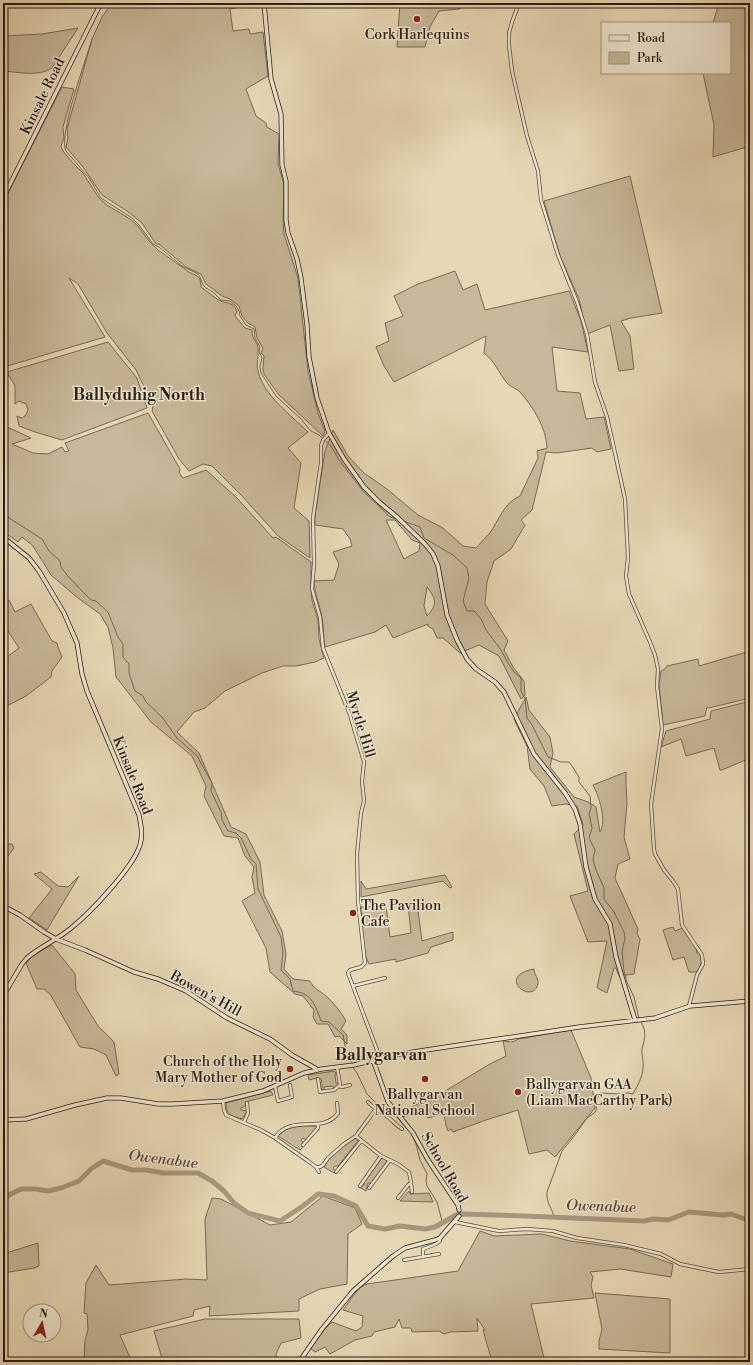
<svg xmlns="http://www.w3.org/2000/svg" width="753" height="1365" font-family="'Libre Bodoni',serif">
	<rect width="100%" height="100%" fill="#e7d8b5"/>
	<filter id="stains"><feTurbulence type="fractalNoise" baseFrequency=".005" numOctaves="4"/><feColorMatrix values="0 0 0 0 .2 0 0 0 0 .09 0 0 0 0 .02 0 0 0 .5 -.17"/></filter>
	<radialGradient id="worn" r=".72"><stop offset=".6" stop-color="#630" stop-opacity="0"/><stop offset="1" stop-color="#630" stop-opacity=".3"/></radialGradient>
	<path fill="#c7b899" stroke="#796a56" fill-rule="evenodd" d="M112,3H261L230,9L233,31L249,29L250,34L263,32L268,76L246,89L256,116L266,123L267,127L279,134L278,164L284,184L283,221L284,234L298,278L308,371L318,413L325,431L323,436L279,395L264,374L263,368L264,356L261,353L263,348L257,338L255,327L248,323L242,316L239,306L230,299L222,296L206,284L201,274L186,267L159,244H156L142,223L127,211L102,195L83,167L66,147L68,138L67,129L92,39L102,17Z
		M400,3H461L460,9L439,11L430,27L425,47H397Z
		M719,3H750V146L713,157L714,125L703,73H730V23H713Z
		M78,28L52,68C38,77 19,72 3,71V36L42,34Z
		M62,87L74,89L63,127L64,138L61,146L63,151L72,162L83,173L99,198L107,205L130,219L138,226L149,241L158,250L189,272L197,276L200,279L201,287C207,291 213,297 219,300C228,305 231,300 237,311L235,316L245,328L252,330C252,340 256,340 258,347C259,355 256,364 258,371C264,396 291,415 308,432L288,448L301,463L294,508L309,521L310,558L278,536L242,496L212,466L203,464L189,471L179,459L152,411L153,405L136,370L107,333L78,284L69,278L105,337L4,367L3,203Z
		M630,176L662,313L631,318L621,321L630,336L634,369L619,371L610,325L587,334L579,299L560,256L544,201Z
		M455,271L463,290L477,284L485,310L569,291L581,321L588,352L552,347L557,391L580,393L586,419L604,417L611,449L597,452L592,448L557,453L546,452L532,510L521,520L525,525L511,549L494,561L487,582L485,604L508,641L504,650L513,667L524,681L525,695L521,699L499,656L479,645L460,653L443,638H437L433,629L428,626V624L393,638L386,625L375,632L325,647C323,637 324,628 322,618C320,605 315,596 314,581L334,580L339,564L333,552L352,546L350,539L343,529L315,525V516L325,451L333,430L348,456L364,473L387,489L418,515L443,528L463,546L476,548C480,543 485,539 489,534C499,521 503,503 520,496L538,458L537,451L547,448C546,427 534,409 521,393C518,389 512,388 508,384C499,374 495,361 484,353L486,336L394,382L384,366L376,347L389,341L385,323L403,316L394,296L418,284ZM386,520H395L412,540L420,543L419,551L404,559ZM427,587C436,599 438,604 427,616L424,606Z
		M108,342L137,378L147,408L62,440L35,432L19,426L17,416L22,418L26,415L28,410L26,404L19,401L15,404V386L7,372Z
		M148,413L180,469L179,472L183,478L206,470L237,498L273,538L276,537L311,562V591L312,600L318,620L319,639L324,658L315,662L296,666H283L262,673L225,691L205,708L194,712L177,732L199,753L231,827L246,834L260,862L264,895L282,931L286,954L284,969L293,979L310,981C314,989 320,991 326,996C334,1003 341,1012 346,1021L341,1029L347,1035V1044L339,1036L335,1037L328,1024H317L313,1017L314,1010L303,996L295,994L270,972L266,948L242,901L255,893L252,877L254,867L245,856L238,838L224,836L204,796L206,786L192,756L151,722L116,677L113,648L108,627L100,614L78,598L51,575L33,546L22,537L18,542L3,531V425L31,438L12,444L33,453L48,454L62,447L65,452L69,451L65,443Z
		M9,600L15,612L31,604L52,641L57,643L58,647L62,657L52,671L51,677L26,696L3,708V660L19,648L3,623V603Z
		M750,651V698L709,708L707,707L705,716L663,725L659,684L661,671L665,669L667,666L698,659L699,666Z
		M526,697L529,710L550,737L553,753L550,767L574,797L588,802L596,807L600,832C607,821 599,796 593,785L626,772V785L627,803L624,837L630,859L618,864L615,878L638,929L637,934L640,939L634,974L619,976L616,968H614L607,993L597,988L607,941L588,942L570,896L588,891L574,834L583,825L577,806L566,804L552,806L544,786L530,769L527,746L514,719Z
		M747,702H750V758L722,770H720L714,748L686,756L681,739L661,747L666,731L710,719L711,711Z
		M7,844H12L14,848L8,856L3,858V847Z
		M41,872L58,886L68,887L79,876L47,930L29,918L52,889L34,874Z
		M445,875L452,887L450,888L443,881L361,897V881L366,889Z
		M417,903L422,941L453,932V940L431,947L428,953L396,962V959L369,964C361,948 362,925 361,907L386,906L390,937L411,933L408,904Z
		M673,927L675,931L682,928L696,947L697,953L701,956V964L698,972H689L684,957L673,960L663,930Z
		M52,945L75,974L76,990L98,1026L114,1042L119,1074L116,1076L106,1055L94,1049L80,1047L50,994L44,989H37L26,963L35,954Z
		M534,969C534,975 539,978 538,984C532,1006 495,976 534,969Z
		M571,1030L591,1078L595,1108L555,1157L547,1150L529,1154L518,1110L486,1120L453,1132L451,1129L448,1131C445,1125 446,1120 443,1114L428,1118L422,1112L402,1117L399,1112L437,1096L490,1064L506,1056L503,1041H504C510,1042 513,1043 518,1039Z
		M334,1071L336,1073L335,1075L336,1083H338L339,1085L334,1088L333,1086L324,1087V1090H322L321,1089L322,1088V1085L319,1084L322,1082L321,1079L317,1078L309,1080L308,1075Z
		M271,1091L273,1095L245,1102L246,1106L241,1108V1110L247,1111L242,1119C231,1115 226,1116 226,1103Z
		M303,1126H316L317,1128L306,1140L303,1138L301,1140L303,1142L302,1144L303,1147L300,1150L278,1136C285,1128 293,1127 303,1126Z
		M355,1138L358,1141L338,1166H335L333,1168L336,1171L334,1173L324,1167C330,1155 344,1145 355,1138Z
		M382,1158L388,1161L372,1183H368L366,1191L359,1187L364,1185V1182Z
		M409,1191L410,1194L429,1193L433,1202L400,1201Z
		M323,1196L355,1208L362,1224L348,1234L347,1284L320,1289L299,1299V1311L209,1316L210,1306L194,1310L193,1316L120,1335L132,1362H81L84,1359L85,1340L88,1330L87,1314L84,1313L86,1283L96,1265L109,1285L186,1279L207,1280L205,1219L212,1198L221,1199L270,1225L291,1222Z
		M480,1231L494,1236L542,1234L570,1241L630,1249L673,1264L671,1277L620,1269L590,1272L593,1277L591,1285L594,1298L531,1304L545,1362H492L483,1330H485L477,1318L478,1331L450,1332L444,1334L439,1331L412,1332L411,1328H402L399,1319L395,1327L374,1332L372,1336L355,1340L330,1354L325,1347L315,1352L310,1348L323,1331L332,1322L356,1331L362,1327L363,1316L343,1310L359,1288L367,1284L458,1271Z
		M38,1243L39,1266L34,1268L3,1273V1254Z
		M595,1293L670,1299V1353L599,1349V1341L602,1329Z
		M746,1297H750V1337H749Z
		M205,1319H299L301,1338L281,1343L276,1354L277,1362H163L154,1331Z"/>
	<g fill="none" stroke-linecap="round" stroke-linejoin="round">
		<path stroke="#756753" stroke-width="1" d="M92,39C86,60 58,135 66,151L89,178L101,198L132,218L139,225L153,244L159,247L182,266L198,274L200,277L203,285L206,288L214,293L221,300L230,301L236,306L239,311L240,316L246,325L254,329L255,338L260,347L259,351L262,358L260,366L261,373L276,396L301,419L311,431L319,435L331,446L339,460L363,491L390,517L397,519
			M3,506L9,518L42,539L49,551L60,561L61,567L67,575L83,592L91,600L96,601L108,612L118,637L123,644V657L129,664V673L135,691L143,696L146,702L162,717L177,738L197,756L212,783L211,791L221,812L222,820L228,831L236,833L241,838L251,859L256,864L258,889L281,937L283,953L281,970L290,979L293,991C297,992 302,992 306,995C314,1000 318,1012 321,1021L329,1022L343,1035L346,1051L345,1056L350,1060L352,1063
			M403,521L420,527L424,538L453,555L467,568L469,578L463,601L467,611H474L481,619L486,630L501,650L508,663L514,672L521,678V691L525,699L527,718L532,725L548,757L561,762H569L572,766L579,777V782L590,796L591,808L589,814L592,828L589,838L595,850L593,860L596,870L604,888V899L614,912L624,932L625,938L622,952L624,971L627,982L634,997L639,1019
			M352,1066L357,1073L367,1094L377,1104L395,1115L411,1133L416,1144L420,1160L427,1174L426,1181L427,1186L437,1202L442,1221L445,1222
			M554,1217C552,1207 546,1204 547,1192L562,1151L575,1135L587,1118L593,1114L596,1111L597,1099L600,1093L619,1094L628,1093L633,1094C637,1086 643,1077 643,1067C644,1062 641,1053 642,1049C645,1038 647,1032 641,1022"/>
		<path stroke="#a7987e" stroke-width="5" d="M3,1208L7,1196L21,1189H35L48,1191L61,1188L79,1181L91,1169L103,1161L132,1170H146L163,1173H198L212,1181L224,1191L234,1203L248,1213L280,1221L303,1206L318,1194L334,1196L356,1206L368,1226L385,1229L400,1226L425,1229L435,1227L456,1215L462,1214L525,1216L644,1221L653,1219L668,1220L689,1212L723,1215L731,1214L750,1221"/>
		<g stroke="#5a4c3c" stroke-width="4">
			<path id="street" d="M519,3L512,22L509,33V45L512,71L527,136L538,171L541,200L558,255L577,302L587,334L595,382L607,417L613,444L625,499L628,558L626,576L629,594L650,642L655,655L658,669L657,686L662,729L651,804L654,849L655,854L664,870L673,881L678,889L682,925L702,955L703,964L697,975L689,1006
				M329,433L323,440L321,446V463L313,518L314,564L312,589L320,617L323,648L350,715L364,762L362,781L364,801L361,813L357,854L358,901L365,963L361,967L350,970L348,973L380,1058
				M353,986L385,978
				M337,1067L340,1084L339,1086
				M318,1079L320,1092L334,1090L339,1086L342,1087L350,1085
				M275,1086L278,1101L292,1097L290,1085
				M223,1101L224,1110L226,1115L261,1130L275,1138L308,1161L316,1167L319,1172
				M368,1102C374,1109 382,1112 389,1118C394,1122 397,1126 402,1129
				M244,1122L248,1113L247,1103
				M356,1136L381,1156L398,1164L409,1172L411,1183L409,1184L398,1198
				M275,1138C290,1113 323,1135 338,1113L337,1103
				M303,1145L318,1128V1124
				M316,1167H320L323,1165L328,1158L344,1144L356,1136L375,1110
				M336,1172L361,1141
				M411,1183L412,1192
				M360,1186L381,1156
				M369,1188L390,1160
				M455,1222L499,1231L527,1229L553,1231L577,1238L624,1245L661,1254L680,1264L709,1270L719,1272L750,1269
				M423,1257V1249L436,1244L440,1241V1238
				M404,1260L439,1254"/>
		</g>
		<g stroke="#2b1d13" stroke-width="5">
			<path id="secondary" d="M264,3L271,79L281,114L282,165L286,181V220L288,233L297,259L301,278L307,325L309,357L312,372L317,398L329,433L344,459L364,487L379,502L397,517L425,544L433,554L438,566L447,615L457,640L467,659L476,669L495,682L504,692L534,754L565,793L575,809L580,824L586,867L595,899L610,924L616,957L635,1020
				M3,198L101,3
				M3,537L29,558L39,571L64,613L77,643L82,674L87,691L139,815C141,825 143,835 140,845C133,868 89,914 70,929C56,940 40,947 27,958L22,964L3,996
				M3,906L20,915L44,932L56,939L85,950L134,972L158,979L186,991L227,1018L270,1039L292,1055L315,1068L317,1070
				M373,1060L388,1102L413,1133L428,1160L458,1205L459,1210
				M3,1120L26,1119L75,1105L107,1098H121L158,1104H173L223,1101L263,1091L304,1073L322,1069L354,1065L394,1055L426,1050L579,1027L655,1018L690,1006L750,1001
				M299,1362L322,1329L353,1291L393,1256L405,1248L435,1240L440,1238L459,1216"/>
		</g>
		<use href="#street" stroke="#efe6cf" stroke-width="2.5"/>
		<use href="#secondary" stroke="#efe6cf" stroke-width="3.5"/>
	</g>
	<g fill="#8f2418" stroke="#efe6cf" stroke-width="1.5">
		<circle cx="417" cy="19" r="4"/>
		<circle cx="353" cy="913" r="4"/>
		<circle cx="290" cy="1069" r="4"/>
		<circle cx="425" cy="1079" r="4"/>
		<circle cx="518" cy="1092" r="4"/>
	</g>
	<g text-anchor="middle" stroke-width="3" stroke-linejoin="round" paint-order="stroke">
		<g font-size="14" fill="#2b1d13" stroke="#efe6cf">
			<text x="417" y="39">Cork Harlequins</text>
			<text x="361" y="910" text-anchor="start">The Pavilion<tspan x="361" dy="16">Cafe</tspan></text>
			<text x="282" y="1066" text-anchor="end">Church of the Holy<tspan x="282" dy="16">Mary Mother of God</tspan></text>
			<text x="526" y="1089" text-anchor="start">Ballygarvan GAA<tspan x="526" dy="16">(Liam MacCarthy Park)</tspan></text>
			<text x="425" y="1099">Ballygarvan<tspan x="425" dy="16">National School</tspan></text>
		</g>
		<g font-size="14" fill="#2b1d13" stroke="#efe6cf">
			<text transform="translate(42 96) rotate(-64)" y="5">Kinsale Road</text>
			<text transform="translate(361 724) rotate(73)" y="5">Myrtle Hill</text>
			<text transform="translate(133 775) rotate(68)" y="5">Kinsale Road</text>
			<text transform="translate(206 993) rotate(29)" y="5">Bowen's Hill</text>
			<text transform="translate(445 1167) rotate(60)" y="5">School Road</text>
		</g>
		<g font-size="15" font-style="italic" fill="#564838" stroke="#efe6cf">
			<text transform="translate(163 1159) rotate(7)" y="5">Owenabue</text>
			<text transform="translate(601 1206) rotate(2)" y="5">Owenabue</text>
		</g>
		<g font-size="16" font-weight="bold" fill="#2b1d13" stroke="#efe6cf">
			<text x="139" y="400">Ballyduhig North</text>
			<text x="381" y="1060">Ballygarvan</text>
		</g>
	</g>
	<rect width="753" height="1365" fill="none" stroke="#e7d8b5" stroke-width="16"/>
	<rect x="4" y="4" width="745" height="1357" fill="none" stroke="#2b1d13" stroke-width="2"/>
	<rect x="8" y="8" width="737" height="1349" fill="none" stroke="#2b1d13"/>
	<rect x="601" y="22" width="130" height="52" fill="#efe6cf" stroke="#a19684"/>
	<rect x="609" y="35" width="20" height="6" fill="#efe6cf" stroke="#a19684"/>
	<text x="637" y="42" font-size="12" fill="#2b1d13">Road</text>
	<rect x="609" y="52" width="20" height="12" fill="#c7b899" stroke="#a19684"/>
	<text x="637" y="62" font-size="12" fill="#2b1d13">Park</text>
	<g transform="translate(42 1323) rotate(9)"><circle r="19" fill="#efe6cf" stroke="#a19684"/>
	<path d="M0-3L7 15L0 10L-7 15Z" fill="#8f2418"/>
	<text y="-6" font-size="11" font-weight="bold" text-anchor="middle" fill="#2b1d13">N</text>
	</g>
	<rect width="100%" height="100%" filter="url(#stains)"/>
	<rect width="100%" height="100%" fill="url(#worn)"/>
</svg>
